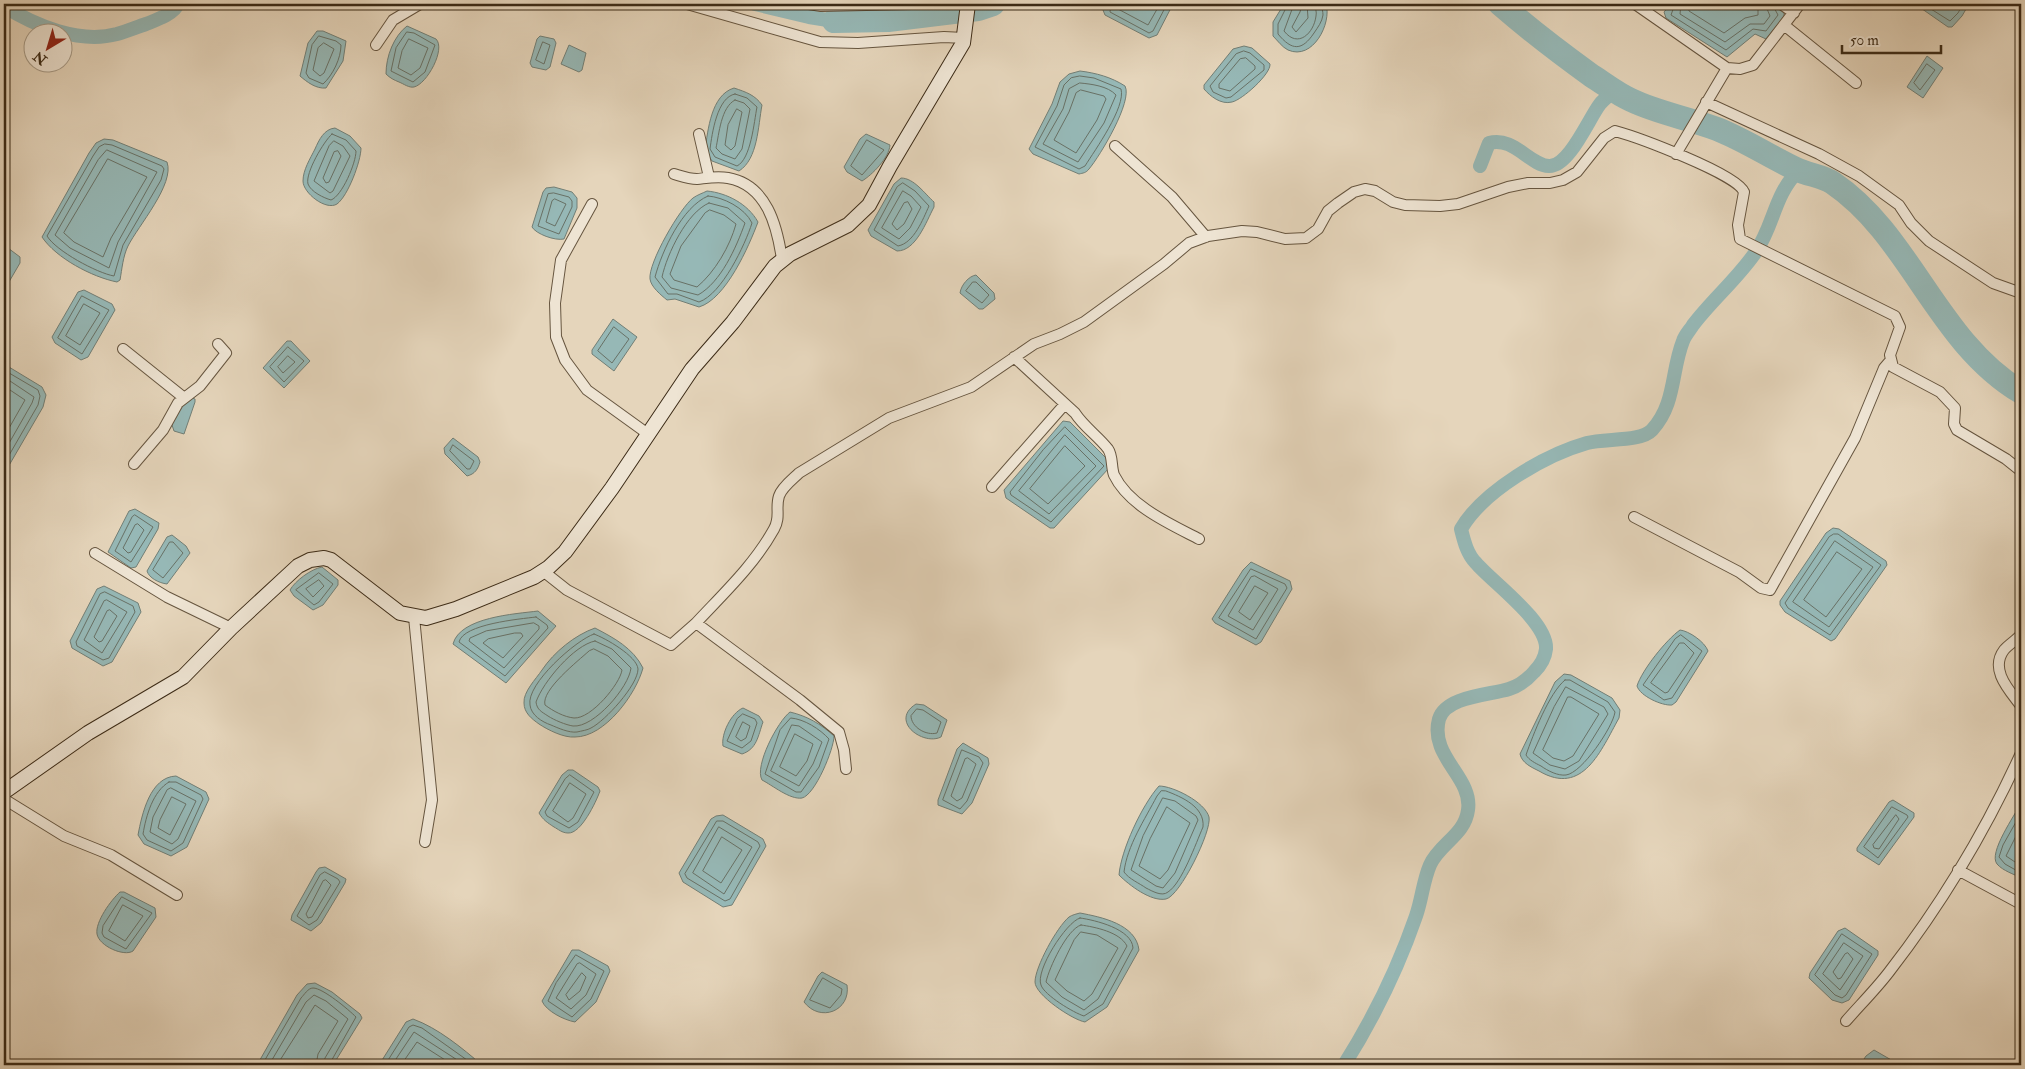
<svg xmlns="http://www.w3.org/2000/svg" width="2025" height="1069" font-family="'IM FELL Double Pica',serif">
	<rect width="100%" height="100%" fill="#e5d5bb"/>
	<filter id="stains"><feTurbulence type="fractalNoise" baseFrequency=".004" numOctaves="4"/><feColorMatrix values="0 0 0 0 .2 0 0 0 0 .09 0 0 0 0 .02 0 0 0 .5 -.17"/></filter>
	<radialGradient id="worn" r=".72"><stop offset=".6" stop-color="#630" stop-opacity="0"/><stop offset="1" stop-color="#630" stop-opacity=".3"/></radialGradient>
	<path fill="#96b8b6" stroke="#727f76" d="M1107,4H1173L1157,35L1149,38L1105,15L1103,10Z
		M1284,4H1326C1332,23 1313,61 1288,50C1282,47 1278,41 1273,36V22Z
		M1671,4H1774L1784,11V17L1766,39L1755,34L1727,57L1666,18L1664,12Z
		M1915,4H1969L1962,16L1952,27H1948Z
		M407,26L436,39C446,49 427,84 414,87C409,88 404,84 399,82C394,80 390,78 386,74C386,56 394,36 407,26Z
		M317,31H323L346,41L343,61L326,88C316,89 307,82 300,76L308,43Z
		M540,36L554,39L556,43L550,67L546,70L532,67L530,63L537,39Z
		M569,45L586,53L582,70L579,72L561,64Z
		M1244,46L1252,48L1270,64C1271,74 1242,100 1232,102C1221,105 1210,96 1204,89V85L1233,49Z
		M1927,56L1943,68L1923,98L1907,87Z
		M1080,71C1096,73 1111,77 1125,86C1133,101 1100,156 1089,169C1086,173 1083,173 1079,174L1033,154L1029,149L1052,104L1060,82L1069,74Z
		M734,88C746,92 755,95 762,105C758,126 758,159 739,171L712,161L705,150C708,130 711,95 734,88Z
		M335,128L350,136L361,148C361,161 348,196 337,204C326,211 303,193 303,181C303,170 310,159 315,149C319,140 324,129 335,128Z
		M866,134L890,145C889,158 872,175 862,181L847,172L844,167L860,139Z
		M104,139L113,140L167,162C175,184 138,226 128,246C123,256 122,269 120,280L117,282C92,277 56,258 42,237L89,153L96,143Z
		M901,178C914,178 925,194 934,202V207C926,222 916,251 897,251L871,236L868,230L894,184Z
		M554,187L572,192L577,198V208L564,239C555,241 536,234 532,227L543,192L546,188Z
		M707,191C727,193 748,204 758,222C749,246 726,299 699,307L675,299L667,300C661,295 651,287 650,279C648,263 680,208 693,198C697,195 703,193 707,191Z
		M4,245L20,257V263L6,287H4Z
		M976,275L994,293L995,299L983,309H979L960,293C961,285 969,276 976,275Z
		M84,290L112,304L115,310L88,357L81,360L55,343L52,337L78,292Z
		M613,319L637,337L614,371L592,354V350Z
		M287,341H291L310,361L284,388L263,368Z
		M4,364L42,387L46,395L43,407L4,474Z
		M192,398L195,399V402L184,434L174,431L171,422L187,399Z
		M1063,421L1070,422L1109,461V468L1054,528H1050L1006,498L1004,490Z
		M453,438L478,457L480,462C478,469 475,474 467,476L445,454L444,448Z
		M135,509L159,523L158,529L136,567L131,568L108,552L129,511Z
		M1833,528L1839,529L1886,561L1887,565L1835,639L1831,641L1785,612L1780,605V601L1826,533Z
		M172,535L186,546L190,553L167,584C159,583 149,578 147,571L167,537Z
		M1251,562L1290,581L1292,589L1261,642L1256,645L1215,623L1212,619L1243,570Z
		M322,567L338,580V585L323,605L313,610L294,596L290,590C295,581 311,569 322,567Z
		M104,586L138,603L141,612L112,662L103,666L72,648L70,641L97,589Z
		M538,611L556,626L506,683L453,644C460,617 515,614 538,611Z
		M595,628C614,638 633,648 643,668C636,694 605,737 575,737C564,738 548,730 539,724C532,719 524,713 524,703C523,692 536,679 542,670C554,652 575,635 595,628Z
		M1680,630C1689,631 1705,642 1708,651L1676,702L1672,705C1662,706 1640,696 1637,686C1642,670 1666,640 1680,630Z
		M1564,674L1571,675L1612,698L1620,710L1619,718C1601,750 1583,797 1539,771C1531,767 1522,763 1520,754L1555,682Z
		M916,704L924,705L947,720L941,737C923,746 889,721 916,704Z
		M743,708L759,716L763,722C758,736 757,749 742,754L723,746C721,734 731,713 743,708Z
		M790,712C807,716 821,724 834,736C834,749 815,795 802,798C790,800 772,785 762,780C754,766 778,721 790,712Z
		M963,743L988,758L989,764L972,803L962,814L938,805V800L957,749Z
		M568,770H573L598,787L600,791C596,802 581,834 568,833C562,833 558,829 554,827C548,823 543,820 539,813L562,775Z
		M176,776L206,792L209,799L187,847L171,856L144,844L138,835C142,814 150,777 176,776Z
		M1159,786C1173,786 1205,802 1209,817C1212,831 1180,896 1166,899C1151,902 1129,885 1119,875C1121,850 1142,805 1159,786Z
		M1893,800L1914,813V817L1879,865L1857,851V848L1889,802Z
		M2021,803V878C2014,874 2003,871 1997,864C1988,853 2015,815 2021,803Z
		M723,815L763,839L766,846L732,905L723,907L683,882L679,873L711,819L716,816Z
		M325,867L346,879L345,883L321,923L311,931L291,920L292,915L316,872L319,868Z
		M120,892H124L155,908L156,917L133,951C124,957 99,946 97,934C95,922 111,900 120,892Z
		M1080,913C1101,917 1136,924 1139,950L1107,1007L1085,1022C1073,1020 1035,995 1035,982C1035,967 1057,927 1069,917C1072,915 1076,914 1080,913Z
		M1845,928L1878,951V955L1849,1000L1842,1003L1832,1000L1809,978L1810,973L1838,931Z
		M572,950H579L608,966L610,971L596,1002L575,1022C564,1020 546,1011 542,1001Z
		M822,972L847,985C851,1011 820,1023 804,1002L818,976Z
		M315,983L332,992L360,1014L362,1018L333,1065H257L297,995L307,984Z
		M413,1019C438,1028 462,1048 482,1065H379L406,1022Z
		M1874,1050L1900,1065H1860L1866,1056Z"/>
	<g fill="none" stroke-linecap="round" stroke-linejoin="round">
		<path stroke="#687166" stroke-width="1" d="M1111,4L1110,12L1149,33L1153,31L1167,4
			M1117,4L1118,9L1148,25L1160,4
			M1288,4L1278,24V34C1292,51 1302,51 1314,33C1318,27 1322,22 1323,15C1323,12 1322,8 1321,4
			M1294,4L1284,31C1298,49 1314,33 1316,16C1317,12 1315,8 1315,4
			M1302,4L1300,12L1292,27L1296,32L1308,18L1307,4
			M1675,4L1671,15L1726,50L1753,29L1766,31L1778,15L1772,4
			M1681,4L1680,14L1725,42L1750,24H1764L1770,16L1765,4
			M1688,4L1689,11L1724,33L1745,18L1758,15V4
			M1923,4L1950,21L1958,13L1963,4
			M407,32L414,33L435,45L425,72L413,82L391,71L396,48Z
			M319,36L336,41L341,45C341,58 333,75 323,84L309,78L306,73L312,45Z
			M409,39L428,48L420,68L411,75L398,68L402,51Z
			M543,42L550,45L544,64L536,60Z
			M324,43L334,49L324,73L320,76L313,70L318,48Z
			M1244,51L1250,53L1264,65V70L1231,97L1226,98L1213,92L1210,86L1236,54Z
			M1246,58L1255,66V69L1230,91L1219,88V84L1240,59Z
			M1927,64L1935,70L1920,90L1914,83Z
			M1080,76L1094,78L1121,89C1126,107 1095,150 1085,166L1079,169L1035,147L1057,106L1064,85L1071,78Z
			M1080,83C1091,84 1108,86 1116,95L1104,123L1078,162L1043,144L1063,109L1069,89Z
			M1081,90L1104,96L1106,99L1097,120L1076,153L1054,140L1069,112L1076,93Z
			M735,94L747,98L757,107C754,122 751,159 737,166L715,157L710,149C712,134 717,97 735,94Z
			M735,100L744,103L750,109L742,149L735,159L722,154L716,148C719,134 721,107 735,100Z
			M737,109L742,112L735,146L731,150L725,145L728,125Z
			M332,134L346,140L356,151C356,163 342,196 331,200C324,198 311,192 308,184C305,173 324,141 332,134Z
			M867,140L884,150L862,175L851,166Z
			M334,141L343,146L350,156L333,191L330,193L314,181L329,146Z
			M105,144L112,145L162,166L164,169L161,180L123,245L114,276C97,273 56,251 47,236L93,156L99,147Z
			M107,150L157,172L118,242L109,268L70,248L55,235L98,160Z
			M338,151L341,156L329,182L326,183L323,178L334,152Z
			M108,159L147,177L111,238L103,257L74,242L64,233Z
			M903,183L915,191L929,206C923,219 914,243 898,246L874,230L897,187Z
			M903,191L911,196L921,207L910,228L899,239L882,228Z
			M554,193L569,197L572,201V207L559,234L538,226L548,194Z
			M708,196C723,197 745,208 752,223C745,245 722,294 699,302L677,294H668L655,277C662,251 682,207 708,196Z
			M555,199L566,204L555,226L546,222L552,201Z
			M908,202L912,209L904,224L897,230L892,224L904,203Z
			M709,203L728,208L745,223C736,248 721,282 698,295L671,288L662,277C667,254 687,212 709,203Z
			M710,210L724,215L736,224C730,246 715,272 697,287L674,280L670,274L681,246L705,213Z
			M973,282H976L989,295L982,303L966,291Z
			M82,296L109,310L82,354L58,338Z
			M84,304L100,313L80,345L66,336Z
			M614,327L629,339L612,363L598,351Z
			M288,347L304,361L284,382L270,367Z
			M288,356L295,362L283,373L278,367Z
			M4,370L38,390L40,396L38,405L4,464
			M4,377L34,397L32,403L4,452
			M4,386L25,400L4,437
			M1065,427L1104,466L1051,522L1011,495L1010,492L1043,450Z
			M1065,435L1096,466L1049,514L1019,491Z
			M453,445L474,461L470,469H467L450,451Z
			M1065,446L1085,466L1048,504L1030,489Z
			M135,515L153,527L131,562L115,551L132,517Z
			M138,524L144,530L131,552L128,553L123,548L135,525Z
			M1834,534H1838L1881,565L1830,635L1788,608L1785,603L1829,537Z
			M1835,541L1873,567L1829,627L1793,602Z
			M170,542H173L183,553L163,578L153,570Z
			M1837,552L1862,569L1826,617L1804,600Z
			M1251,569L1285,584L1287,588L1256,639L1219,618Z
			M319,573L333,584L319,602L314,605L296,590Z
			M1255,576L1278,589L1253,630L1228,616L1251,577Z
			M319,580L324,586L313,597L306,589Z
			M1255,586L1268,593L1250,620L1239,612Z
			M105,592L133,606L135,612L109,658L103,660L77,646L76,642L100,594Z
			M107,600L127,612L102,653L84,640L104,601Z
			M110,610L117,616L102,641L99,642L94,637L107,611Z
			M536,617L547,625L548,628L505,676L459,642C463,624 520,619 536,617Z
			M534,623L539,626V629L504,668L469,641L470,638L486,631Z
			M515,633H521L523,636L503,658L483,643L488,639Z
			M594,634C605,638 637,656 638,669C638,685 605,721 591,728C588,730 581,731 577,732C569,733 558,728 551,725C542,722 531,715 530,705C526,684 576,640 594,634Z
			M1681,635L1702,651L1672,698L1664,700L1643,685L1675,639Z
			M595,641L612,649L631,668C629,687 594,728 573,726C566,725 554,720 548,716C542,712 537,710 536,702C543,682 574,645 595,641Z
			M1680,643H1684L1694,653L1668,692L1665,693L1651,683Z
			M594,649L608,656L622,670C620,684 591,719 574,718C564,717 553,711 545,705C541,690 578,661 589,651Z
			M1565,680H1570L1608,702L1615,712C1613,727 1582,773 1566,775C1558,776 1548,771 1541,766C1535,763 1529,760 1526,755C1533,735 1549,693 1565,680Z
			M1566,687L1604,707L1608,714L1579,761L1565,769L1550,765L1533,753L1554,707Z
			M1568,697H1571L1599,714L1573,756L1564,761L1553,758L1543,750Z
			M917,709L923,710L941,722L937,733C926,736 911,727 911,716Z
			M743,714L755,719L757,723L751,741L742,748L727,741L737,719Z
			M791,718C804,719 820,729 829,739L819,767L801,792H796L765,774L780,730Z
			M743,722L750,726L746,738L741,741L736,737Z
			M792,725L799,726L822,742L813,764L799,786L771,771Z
			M795,734L813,744L807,761L796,776L780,767Z
			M962,750L979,757L983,763L967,801L960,809L943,800Z
			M968,758L976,764L962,798L957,801L951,796L965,759Z
			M570,775L594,792L578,822L569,828L547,816L545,812L565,779Z
			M169,782H176L201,795L203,799L183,843L171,851L147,840L143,834C146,816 153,791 169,782Z
			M570,783L586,794L573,818L568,822L553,811Z
			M171,788L196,801L178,839L172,844L150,832L153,817L167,790Z
			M1166,791C1182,797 1205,807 1203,827C1196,843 1182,883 1168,892C1162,897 1152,891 1146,888C1139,883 1129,879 1124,872C1127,846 1145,819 1157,796L1161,791Z
			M172,797L186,804L170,835L158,828L160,820Z
			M1163,798L1175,801L1196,816L1198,820L1175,873L1163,888L1156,886L1131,870L1143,836Z
			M1167,807L1190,823L1168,870L1160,879L1139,866L1150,839Z
			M1892,807L1907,815L1908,817L1878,858L1864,847Z
			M2021,813L2003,845L1999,857L2005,864L2021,873
			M1896,815L1899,819L1879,849L1874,848L1873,845Z
			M717,821H723L758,842L760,846L730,899L725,901L687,878L685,874Z
			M2021,826L2006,856L2021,866
			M719,827L752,847L724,894L693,873Z
			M722,837L742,850L721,883L703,871Z
			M325,872L338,879L340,882L317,920L309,925L297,916L320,875Z
			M326,880L331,885L312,917L308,918L306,914L323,881Z
			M122,897L152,913L126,949L104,937L102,933L103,926Z
			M123,905L143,916L125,941L109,931Z
			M1080,918C1095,920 1132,929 1133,948L1103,1004L1084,1016C1074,1013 1044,995 1041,985C1035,971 1066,922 1080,918Z
			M1081,925C1095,927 1120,932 1127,946L1098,999L1084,1010L1062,997L1046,982C1049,968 1067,929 1081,925Z
			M1081,932L1097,935L1118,948L1092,994L1084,1001L1067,991L1055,980L1074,940Z
			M1842,934L1872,954L1846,995L1842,998L1835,995L1815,975Z
			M1844,943L1863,956L1840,990L1823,974Z
			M1848,953L1853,959L1841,978L1838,979L1833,972L1845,954Z
			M576,955L604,971L591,999L572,1017L548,1001L556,983Z
			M580,963L596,974L586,995L571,1009L556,998L577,964Z
			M582,973L586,977L580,991L569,1000L566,995Z
			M823,978L842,989L841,995L830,1008L810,1000Z
			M262,1065L301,998C304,995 308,988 313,988C323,988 349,1010 356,1017L329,1065
			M269,1065L306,1002L314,995L326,1001L348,1019L325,1058L323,1065
			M277,1065L315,1005L338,1021L318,1054L316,1065
			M385,1065L409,1027L413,1025L422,1028L474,1065
			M392,1065L414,1032L465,1065
			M401,1065L417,1042L453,1065"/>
		<path stroke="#96b8b6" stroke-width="14" d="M755,4L809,17L834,21
			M4,6C35,26 80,44 117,34C127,31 137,27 146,24C156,20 174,14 178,4
			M1480,166L1489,143C1514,136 1529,165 1549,166C1569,167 1589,118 1600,104C1604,99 1610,95 1614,91
			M1344,1065C1373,1019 1398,968 1416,916C1422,899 1423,881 1430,865C1439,844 1465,835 1468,810C1473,777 1429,757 1439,719C1446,696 1490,695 1509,689C1519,686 1527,680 1534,672C1540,666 1545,659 1546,649C1548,622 1492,582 1476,563C1467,554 1464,541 1461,529C1483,491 1545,455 1587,443C1605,438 1641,442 1652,430C1676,404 1671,371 1683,341C1685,335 1690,330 1693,325C1712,300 1737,279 1755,253C1775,224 1773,196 1799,170"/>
		<path stroke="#96b8b6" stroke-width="24" d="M1500,4C1530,30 1560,53 1592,76C1605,84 1617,94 1631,100C1658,113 1688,118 1717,129C1745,140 1770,157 1798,170C1809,175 1823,176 1833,183C1911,236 1937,342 2021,392
			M834,21L888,20L978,9L993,4"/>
		<g stroke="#66553f" stroke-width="12">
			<path id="street" d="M687,4L820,42L858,43L944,37L964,38
				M809,4L821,6L911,4
				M1635,4L1727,68
				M1781,4L1794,13
				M1784,25L1856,83
				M376,45L393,20L420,4
				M1706,102L1819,154L1859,176L1899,205L1911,223L1929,241L1993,283L2021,293
				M699,134L709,177
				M1115,146L1172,197L1206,237
				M1676,154L1727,68L1740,69L1753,65L1800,4
				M674,174C681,176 689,179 697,179C707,178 717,176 728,178C767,185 777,226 782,259
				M592,204L561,260L555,303L556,337L565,360L587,390L648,434
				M123,349L183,397
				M1014,357L1075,413C1084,427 1098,436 1108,449C1113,456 1111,467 1114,475C1129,506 1170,524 1199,539
				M134,464L163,430L178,403L200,386L226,353L218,344
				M992,487L1065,404
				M1634,517L1739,572L1761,588L1770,590L1855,438L1884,368L1890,361
				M95,553L167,597L231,628
				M543,571L567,590L671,645L696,623
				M414,617L432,800L425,842
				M2021,634C2017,640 2009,644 2004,650C1989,670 2010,691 2021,706
				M846,769L844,750L839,732L800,700L696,623C724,593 754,565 774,529C781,517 775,508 779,496C782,487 793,479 799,473L889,418L971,387L1034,344L1060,334L1084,322L1164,264L1189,243L1208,236L1242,231L1257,232L1285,239L1306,238L1318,229L1328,211L1338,203L1354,192L1365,189L1375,191L1393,202L1405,205L1440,206L1458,204L1508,187L1528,183H1550L1563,180L1577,172L1604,138L1615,131C1637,137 1737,174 1744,192L1738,225L1740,239L1895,316L1900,327L1890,355L1893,367L1940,392L1955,408L1954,424L1957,430L2006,459L2021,471
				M4,799L64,836L111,855L177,895
				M1958,870L2021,904
				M1846,1021C1860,1005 1876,989 1889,972C1941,905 1986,830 2021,753"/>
		</g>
		<g stroke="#3b2a16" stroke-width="16">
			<path id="secondary" d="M4,792L88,733L183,677L231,628L298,566L310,560L324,558L331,560L400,613L426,618L456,609L534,577L548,568L565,552L612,488L692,369L733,322L775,266L790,254L848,225L869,205L890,166L963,43L968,4"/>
		</g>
		<use href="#street" stroke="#eee4d3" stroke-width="10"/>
		<use href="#secondary" stroke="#eee4d3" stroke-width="14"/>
	</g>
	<rect width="2025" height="1069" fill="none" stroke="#e5d5bb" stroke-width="20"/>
	<rect x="5" y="5" width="2015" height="1059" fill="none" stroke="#3b2a16" stroke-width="2.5"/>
	<rect x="10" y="10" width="2005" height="1049" fill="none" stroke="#3b2a16"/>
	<g transform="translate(48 48) rotate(218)"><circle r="24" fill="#eee4d3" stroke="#a69a87"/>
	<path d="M0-4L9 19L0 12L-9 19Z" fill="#8f2418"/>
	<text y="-8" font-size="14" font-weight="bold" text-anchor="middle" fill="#3b2a16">N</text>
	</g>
	<path d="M1842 45v8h99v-8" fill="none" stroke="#3b2a16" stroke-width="2.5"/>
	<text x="1850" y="45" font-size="15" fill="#3b2a16" stroke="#eee4d3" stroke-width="4" paint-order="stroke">50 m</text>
	<rect width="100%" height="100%" filter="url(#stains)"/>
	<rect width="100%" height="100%" fill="url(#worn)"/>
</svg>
